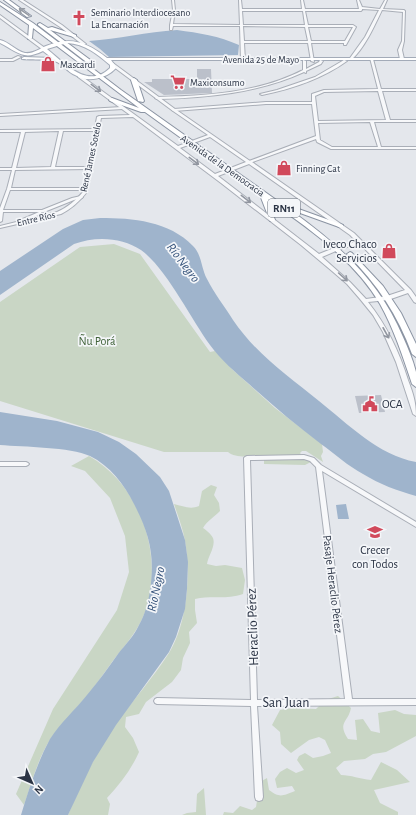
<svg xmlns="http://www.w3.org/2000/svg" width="416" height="815" font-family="'Alegreya Sans',sans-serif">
	<rect width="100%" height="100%" fill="#e4e7ec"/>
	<path fill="#c9d6c5" d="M114,244L140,254L210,352L215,351L233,370L275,408L322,444L323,452L321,456L323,462L306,451H302L300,453L305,459L311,462L305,465L264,464V455C254,456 236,459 228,452H164L0,401V302L80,247Z
		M89,456C115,471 132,494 143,522C155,554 156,595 139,625C132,638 121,650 112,662C104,673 96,685 87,696C75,710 62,723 51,738C38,758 32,782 24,805L16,794L53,709L117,610L129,572L125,536L110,498L85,471L71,466Z
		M211,485L217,487L214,495L219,503L220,511C214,517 207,521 203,528C206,530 211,534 213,538C216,546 208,556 207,564L216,566L225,565L242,568L245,580L243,594C226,600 212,595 195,599V610L197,623L189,632L190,643L183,658L181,670L172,682L146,702L139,714L126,717L125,727L133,738L139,752C131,770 120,784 107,798L110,804L108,815H68C81,784 96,752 116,724C133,700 153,678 169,653C187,624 191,575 185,541C183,529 178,516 174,504C183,506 190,510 199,506L202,491Z
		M338,696L351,708C348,723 337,722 348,739L357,740L355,720L363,719L371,731L380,733L378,713L395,710L404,714L416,715V736L386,752L373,754L365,759L344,761L336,768L341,775C351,775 360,779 371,780L381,762L397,770L410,782L374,790L380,803L398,812V815H223L224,812L233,813L240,806L252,810L256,807L260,782L267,778L269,790C280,798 282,796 295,791L292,786L277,788L275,779L280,772L287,768L296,773L304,770L297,760L299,756L305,753L313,758L323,756L331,753L325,740L319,737L309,740L291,753L281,744L280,732L272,725L280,710L292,708L316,709L325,700Z
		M204,788L206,815H182L187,813L196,812L197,794Z"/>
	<path fill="#9fb4cc" d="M177,30C199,33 219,36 239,45L238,55L109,57L100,49L89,41C118,39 147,32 177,30Z
		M100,218C133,218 169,221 193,246C202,255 201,268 207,279C214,293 225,307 233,320C256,354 288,376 319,401C348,424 378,455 416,462V496C398,491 379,484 363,474C348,466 335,454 321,444C296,425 272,405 249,384C235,372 221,360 210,345C191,319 166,268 141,250C122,237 95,236 74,244L0,295V271L63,229L83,220Z
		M0,412L57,421L98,432L119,442L136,454L160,477L169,491L185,540L188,562L187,589L185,609L176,637L169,652L116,725L93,762L68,815H21C29,789 37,763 50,739C60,723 75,710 87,695C98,682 108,668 118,654C125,645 134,636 139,625C145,615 148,602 150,591C155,556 150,535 134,504C124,484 110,466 90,456C70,447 24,447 0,445Z
		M346,504L349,519H338L336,505Z"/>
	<path fill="#bbc0ca" d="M197,69H211L212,93L164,95L144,82H152V79H197Z
		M381,395L385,412L359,413L355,396Z"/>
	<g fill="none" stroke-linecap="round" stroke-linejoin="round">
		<g stroke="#a9aeb7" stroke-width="2">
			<path id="minor" d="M172,0H174L175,10L173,24L240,25L239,0H241L242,9H302L301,0H303L305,9H359L357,0H359L362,7L380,9L385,0H387L383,9L404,10L405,11L404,41L402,50L404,59L402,60L400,59L398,50L402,41L403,12L382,10C375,25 364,49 352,59L350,58L365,37L379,10L362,9V10L361,11H305L308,25H353L356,27L346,45H344V43H311L314,62L311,61L308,43H244L245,61L243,62L241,61L240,26H173L172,30H170V25L173,10ZM242,11H303L305,25H243ZM243,26L305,27L308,41H244ZM308,27H353L345,41H311Z
				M18,56L21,57L13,61H0V59H12Z
				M370,58L373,59L381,89H416V91H382L390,120H416V122H374L381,147H416V149H331L317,142L316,139L250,163H249V161L316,136L312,104H266L174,111L172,110L174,109L266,102H312V94L324,90L378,89ZM378,91L386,120L318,121L315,96L324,92ZM370,122L378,147H332L320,140L318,123Z
				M303,60L306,61V69L319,62L320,60L323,61L321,64L306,71V73L304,72C258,93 207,98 157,99L155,98L157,97C206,96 259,93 303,70Z
				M344,60L347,61C322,79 292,89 262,95L260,94L277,90L315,77Z
				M122,107L124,108L123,109L0,116V114Z
				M97,129H98V131H63L55,167H91V169L15,170L11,188H85L87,189L86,190H10L3,210H42L72,198L81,196L83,197L82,198L74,200L44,212H41V214L17,224H16V222L39,212H3L2,221L0,222V208L7,189L12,170H0V168H12L21,132H0V130ZM59,131L51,167L16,168L25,132Z
				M304,455L314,458L321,465L416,522V527L322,471L352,699H416V705L257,706L263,797L262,800L259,801L256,800L255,797L251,706L157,704L155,703L154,701L155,699L157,698L251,700L244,458L245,457L247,456ZM304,459L310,461L316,467L345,699L257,700L250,460Z
				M0,462H26L28,463L29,464L28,465L26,466H0Z"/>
		</g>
		<g stroke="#a9aeb7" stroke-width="2">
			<path id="tertiary" d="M19,0H23L62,25L86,44L83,45L60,27Z
				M0,15L45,48V50H43L0,18Z
				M111,63H113L175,109L250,161H252V162L354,233L362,241H364V243L411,290L416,297V303L414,302L408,293L388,300L368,302C387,326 399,351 408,380C413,393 416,402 416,416L413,414L396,362L383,332L373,315L360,299L347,284L332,271L301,245L221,183L133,117L101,118L87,192C80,201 71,209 61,214L0,228V226L57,212C67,208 76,200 83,192L97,117L99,116L130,115L78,77V75H80L178,146L208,135L173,111L111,65ZM210,137L246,162L215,174L180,148ZM249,164L350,235L357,242L339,246L319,254L218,176ZM360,244L405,290L387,296L366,299L350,282L322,257L343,248Z"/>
		</g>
		<g stroke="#a3abb8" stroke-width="2">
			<path id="primary" d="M0,40C9,42 16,51 25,53C33,54 39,49 46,46C71,36 86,42 107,58H416V60H111L114,64L116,68C106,79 87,83 75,75C68,72 63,65 57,62C51,59 31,60 22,59V58L24,57L52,58L43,51C23,61 18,52 0,43ZM67,43C85,44 97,54 110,65V68C88,90 64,63 47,49Z"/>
		</g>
		<g stroke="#8b94a3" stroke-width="2">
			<path id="trunk" d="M4,0H9L31,16L27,17Z
				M0,2L33,23L121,90L289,209V207H293L343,225V227H339L289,209C339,245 379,280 403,337C408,348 413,360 416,372C416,376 416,382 416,387L412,384C403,357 394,329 380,304C354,260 310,229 268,200L275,220L274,221H270L260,195L145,112H141L110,101L109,100L112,98L139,108L33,28L32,38L28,39L29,25L0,5Z
				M40,23L48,28L52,27L76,35V36L74,37L50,30L93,62V64H89L38,25V24Z
				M134,78L137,80L144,101L143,102L138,101L131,80Z
				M350,252L352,253L383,286L401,313L416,344V357L412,354C398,315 377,284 348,255L347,254Z"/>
		</g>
		<use href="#minor" fill="#f7f8fa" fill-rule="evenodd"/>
		<use href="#tertiary" fill="#f7f8fa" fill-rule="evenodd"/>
		<use href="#primary" fill="#fff" fill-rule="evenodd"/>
		<use href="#trunk" fill="#fff" fill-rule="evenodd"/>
	</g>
	<defs><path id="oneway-shaft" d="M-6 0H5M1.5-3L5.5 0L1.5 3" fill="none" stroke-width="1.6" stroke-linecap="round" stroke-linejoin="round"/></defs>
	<use stroke="#959aa2" href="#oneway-shaft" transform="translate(24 12) rotate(-145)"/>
	<g stroke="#9196a0">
		<use href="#oneway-shaft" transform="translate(96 88) rotate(37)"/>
		<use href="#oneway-shaft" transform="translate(194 161) rotate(37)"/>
		<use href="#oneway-shaft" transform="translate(246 199) rotate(38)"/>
		<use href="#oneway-shaft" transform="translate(343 277) rotate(42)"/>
		<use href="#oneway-shaft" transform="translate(386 333) rotate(61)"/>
	</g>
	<defs>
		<g id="church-bare" transform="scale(1.2)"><path d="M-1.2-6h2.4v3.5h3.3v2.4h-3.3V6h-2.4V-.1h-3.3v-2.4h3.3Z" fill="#d1495b" stroke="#f4f6f9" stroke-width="2.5" paint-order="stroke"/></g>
		<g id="shop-bare" transform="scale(1.2)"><path d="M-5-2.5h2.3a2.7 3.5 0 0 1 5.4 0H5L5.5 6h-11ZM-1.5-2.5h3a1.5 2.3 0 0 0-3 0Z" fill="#d1495b" stroke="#f4f6f9" stroke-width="2.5" paint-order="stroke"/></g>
		<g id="supermarket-bare" transform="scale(1.2)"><path d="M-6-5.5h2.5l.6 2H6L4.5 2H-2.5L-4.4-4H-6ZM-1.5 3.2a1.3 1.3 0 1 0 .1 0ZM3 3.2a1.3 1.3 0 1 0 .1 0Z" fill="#d1495b" stroke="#f4f6f9" stroke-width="2.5" paint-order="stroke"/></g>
		<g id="civic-bare" transform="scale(1.2)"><path d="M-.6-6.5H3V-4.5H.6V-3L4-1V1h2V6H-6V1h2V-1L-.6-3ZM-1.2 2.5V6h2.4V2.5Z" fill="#d1495b" stroke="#f4f6f9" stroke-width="2.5" paint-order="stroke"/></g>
		<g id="school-bare" transform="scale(1.2)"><path d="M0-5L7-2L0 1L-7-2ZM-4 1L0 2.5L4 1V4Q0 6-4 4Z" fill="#d1495b" stroke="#f4f6f9" stroke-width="2.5" paint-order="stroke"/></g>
	</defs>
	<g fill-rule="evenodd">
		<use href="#church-bare" x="79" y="18"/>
		<use href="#shop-bare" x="48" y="64"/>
		<use href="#supermarket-bare" x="178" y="82"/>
		<use href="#shop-bare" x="284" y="168"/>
		<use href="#shop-bare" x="389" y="251"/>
		<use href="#civic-bare" x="370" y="404"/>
		<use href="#school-bare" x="375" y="532"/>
	</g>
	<g text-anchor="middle" stroke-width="3.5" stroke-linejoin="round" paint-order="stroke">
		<g font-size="10" fill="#2b3445" stroke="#f4f6f9" text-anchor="start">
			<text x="91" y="16">Seminario Interdiocesano<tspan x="91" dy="12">La Encarnación</tspan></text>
			<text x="60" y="68">Mascardi</text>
			<text x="190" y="86">Maxiconsumo</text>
			<text x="296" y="172">Finning Cat</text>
		</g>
		<g font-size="10" fill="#2b3445" stroke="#f4f6f9">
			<text x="261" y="63">Avenida 25 de Mayo</text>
			<text transform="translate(90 157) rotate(-78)" y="4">René James Sotelo</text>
			<text transform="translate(223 165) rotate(35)" y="4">Avenida de la Democracia</text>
			<text transform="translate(36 218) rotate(-13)" y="4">Entre Ríos</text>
		</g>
		<rect fill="#f4f6f9" stroke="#676e7b" stroke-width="1" x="268" y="199" width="32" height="18" rx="3"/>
		<g font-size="11" font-weight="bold" fill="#2b3445">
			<text x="284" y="212">RN11</text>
		</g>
		<g font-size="12" fill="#2b3445" stroke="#f4f6f9" text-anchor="end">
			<text x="377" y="248">Iveco Chaco<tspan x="377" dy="14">Servicios</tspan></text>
			<text x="382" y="408" text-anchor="start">OCA</text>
			<text x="375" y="554" text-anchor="middle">Crecer<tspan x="375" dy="14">con Todos</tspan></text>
		</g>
		<g font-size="12" fill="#3f6138" stroke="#f4f6f9">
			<text x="97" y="345">Ñu Porá</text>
		</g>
		<g font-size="12" fill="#2b3445" stroke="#f4f6f9">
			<text transform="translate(333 584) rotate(83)" y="4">Pasaje Heraclio Pérez</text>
		</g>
		<g font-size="13" font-style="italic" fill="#34527a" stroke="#f4f6f9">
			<text transform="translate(184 262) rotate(53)" y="5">Río Negro</text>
			<text transform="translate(155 589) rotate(-78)" y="5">Río Negro</text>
		</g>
		<g font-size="14" fill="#2b3445" stroke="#f4f6f9">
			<text transform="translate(252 627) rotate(-92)" y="5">Heraclio Pérez</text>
			<text x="286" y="707">San Juan</text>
		</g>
	</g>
	<g transform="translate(32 783) rotate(135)" stroke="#f4f6f9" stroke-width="3" paint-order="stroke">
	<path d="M0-3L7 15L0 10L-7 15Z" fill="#2b3445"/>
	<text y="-6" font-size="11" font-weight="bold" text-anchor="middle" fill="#2b3445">N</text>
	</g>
</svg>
